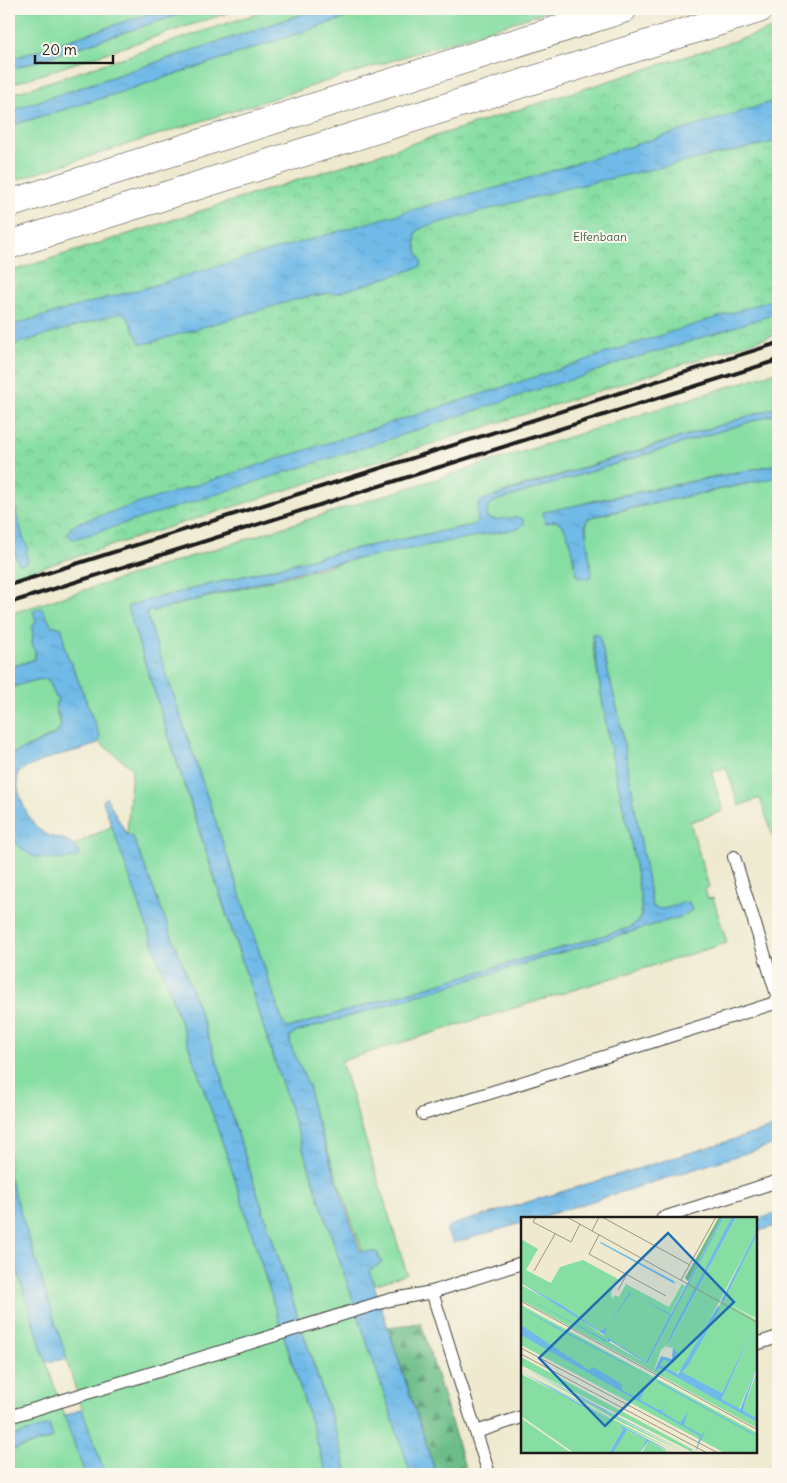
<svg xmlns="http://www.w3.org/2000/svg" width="787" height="1483" font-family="Delius,sans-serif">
	<defs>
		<pattern id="forest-firs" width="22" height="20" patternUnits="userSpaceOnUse" patternTransform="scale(1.25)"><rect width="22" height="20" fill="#6cbd89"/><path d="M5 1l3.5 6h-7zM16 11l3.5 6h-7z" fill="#58996f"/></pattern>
		<pattern id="park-crowns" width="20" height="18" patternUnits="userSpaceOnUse" patternTransform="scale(1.25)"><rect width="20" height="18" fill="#86dea3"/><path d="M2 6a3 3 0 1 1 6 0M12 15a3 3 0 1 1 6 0" fill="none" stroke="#73be8c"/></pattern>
		<pattern id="water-ripples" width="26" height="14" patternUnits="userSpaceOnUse" patternTransform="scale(1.25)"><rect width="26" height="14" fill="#6fbae8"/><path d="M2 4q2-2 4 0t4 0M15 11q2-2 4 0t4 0" fill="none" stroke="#609fc6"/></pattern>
	</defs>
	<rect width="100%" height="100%" fill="#fbf7ec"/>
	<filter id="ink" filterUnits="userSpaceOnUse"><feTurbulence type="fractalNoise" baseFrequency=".02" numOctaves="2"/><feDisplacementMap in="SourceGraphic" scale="10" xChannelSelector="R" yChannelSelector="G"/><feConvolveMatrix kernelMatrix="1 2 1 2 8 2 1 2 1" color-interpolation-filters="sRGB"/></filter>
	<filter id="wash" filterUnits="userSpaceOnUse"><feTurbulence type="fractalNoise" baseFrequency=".0096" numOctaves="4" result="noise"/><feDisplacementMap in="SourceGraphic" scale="20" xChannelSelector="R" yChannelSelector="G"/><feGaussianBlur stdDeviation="1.12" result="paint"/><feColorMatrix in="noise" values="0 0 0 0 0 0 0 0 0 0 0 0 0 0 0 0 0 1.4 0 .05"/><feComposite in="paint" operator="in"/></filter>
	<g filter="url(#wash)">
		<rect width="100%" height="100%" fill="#eee9cf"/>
		<path fill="#86dea3" stroke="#517d60" d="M9,9H163L9,60Z
			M196,9H239L9,85V70Z
			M271,9H318L9,111V95Z
			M372,9H555L9,182V126L112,95Z
			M778,371V407L504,492L477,509C478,516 479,521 473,525L343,551L148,600L127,607L209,862L411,1474H347L338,1438L225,1095L223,1079L182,962L136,844L127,835L132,768L99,742L100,737L98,732L71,662C65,654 64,644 64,635L51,625L42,608L36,622L32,627L33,638L32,643L35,652V659L9,668V614Z
			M778,413V464L587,502L545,522L557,521C571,529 572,552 574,566L587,548L586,521L592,517L778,477V852L760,798L739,806L726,767L719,770L711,771L723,811L690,822L709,887L705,889L708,899L713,898L727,943L341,1061L407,1274L374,1285L311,1103L310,1089L290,1044V1036L296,1032L683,916L675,906L661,910L652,906L619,716L599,635L592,634L593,646L609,742L632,848L641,901V918L635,924L629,928L288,1028L283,1023L146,613L517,517C506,519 498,522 487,517C486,502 493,502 506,498Z
			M48,679L58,702L55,709L61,725L58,732L9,756V688L36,680Z
			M112,826L231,1167L327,1474H105L82,1409L9,1176V832L11,837L77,857L79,854L74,845Z
			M9,1244L46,1362L85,1474H9V1451L53,1438L49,1426L9,1438Z"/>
		<path fill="url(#forest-firs)" stroke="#446c52" d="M421,1323L467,1474H436L388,1327Z"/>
		<path fill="url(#park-crowns)" stroke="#517d60" d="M778,27V334L9,578V272Z"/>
		<path fill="url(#water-ripples)" stroke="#466b82" d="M163,9H196L9,70V60Z
			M318,9H372L112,95L9,126V111Z
			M778,100V141L564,189L424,227L417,231C413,242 417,252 422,262L420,267L335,294L331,293L301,298L149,343L140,344L128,317L120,313L9,346V326L110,297L142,289L204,270L437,203L500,187Z
			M778,298V313L666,349L626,360L581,377L545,387L375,444L88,535L73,539L68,535L70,528L80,522L557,370L624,347Z
			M778,407V413L506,498C493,502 486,502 487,518C500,523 511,514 523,519L524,524L520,528L324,565L146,613L283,1023L288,1028L629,928L635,924L641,918V901L632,848L609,742L592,634L598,633L599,635L619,716L652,906C665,914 676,902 689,902L692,910L683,916L296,1032L290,1036V1044L310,1089L311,1103L360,1251L377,1252L382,1263L369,1270L436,1474H411L329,1229L127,607L148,600L343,551L473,525L477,522L478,505L482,500Z
			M778,464V477L607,513L588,518L585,525L592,575L589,578H578C573,562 572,530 557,521L545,523L543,512Z
			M9,495L12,497L23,537L28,548L26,552L28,562L19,565L9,531Z
			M42,608L51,625L62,628C65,640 63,652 71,662L100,737L99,742C87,749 75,751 62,754C47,758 32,766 18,772C14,791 29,826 46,834C61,841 70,836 79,854L77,857C67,861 40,860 31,855C22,851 13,840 9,832V756L54,735L58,732L61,725L55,703L58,702L48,679L36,680L9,688V668L35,659V652L32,643L33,638L32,627L36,622L33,611Z
			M106,797L127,835L132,836L136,844L182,962L223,1079L225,1095L338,1439L347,1474H327L231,1167L103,801Z
			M778,1126V1143L538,1218H522V1223L453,1243L446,1230L449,1226Z
			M9,1176L67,1359L46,1362L9,1244Z
			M778,1213V1225L756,1232V1220Z
			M82,1409L105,1474H85L64,1416Z
			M49,1425L53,1438L9,1451V1438Z"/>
	</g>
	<g filter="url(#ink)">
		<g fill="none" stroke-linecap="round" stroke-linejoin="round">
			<g stroke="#3c3b37" stroke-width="14">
				<path id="service" d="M734,857L778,998
					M423,1114L778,1002
					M663,1218L778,1181
					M432,1292L489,1474
					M756,1344L778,1337
					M9,1417L389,1300L432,1292L522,1263
					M476,1432L522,1417"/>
			</g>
			<g stroke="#3c3b37" stroke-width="29">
				<path id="trunk" d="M9,204L623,9
					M9,245L759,9"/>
			</g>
			<use href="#service" stroke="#fff" stroke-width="12"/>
			<use href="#trunk" stroke="#fff" stroke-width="28"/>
			<path stroke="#1c1c1c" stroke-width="4" d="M9,585L778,343
				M9,603L778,360"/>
		</g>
	</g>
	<g text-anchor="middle" stroke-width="4" stroke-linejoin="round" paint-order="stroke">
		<g font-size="12" fill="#41604b" stroke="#fbf7ec">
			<text x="600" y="241">Elfenbaan</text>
		</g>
	</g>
	<g transform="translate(521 1217)">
		<rect width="236" height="236" fill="#eee9cf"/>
		<path d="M203,0H211L206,12L146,128L140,133L133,154L139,151L214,192L236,205V211L0,83V68L44,92L83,119L84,110L79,114L41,88L0,66V22L17,32L5,53L30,66L39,50L62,43L97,62L90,76L91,82L94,78L98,80L105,67L148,90L161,67L164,69L125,145L87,122L86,124L126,147ZM215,0H236V13L166,146L155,157L139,148L143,143L153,145L156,138L152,131L146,130ZM236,17L235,101L204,85L236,103V150L218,192L201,182L234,109L201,176L161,155L167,149ZM0,140L171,232L173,236L0,148ZM0,150L78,191L164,236L96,203ZM0,153L95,204L158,236L97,207L102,212L88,236H53L0,199V157L94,205ZM236,154V194L233,200L222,193ZM0,201L50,236H0ZM105,213L125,223L119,236H92ZM127,224L143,232L147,236H121Z" fill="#86dea3"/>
		<path d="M198,0H201L167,64L164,61Z" fill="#6cbd89"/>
		<path d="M0,88L236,216V236H204L0,128Z" fill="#86dea3"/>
		<path d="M201,0H203L126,147L90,124L87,125L84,124L0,78L87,124L86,120L125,145L149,98L110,76L89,105L108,76L105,74L150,97ZM211,0H215L144,133L152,113ZM236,13V17L202,85L200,84ZM80,25L153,64L154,67L79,26ZM0,66L41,88L79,114L85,110L84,118ZM197,89L199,91L167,149L161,155L201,176L234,108L201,182L219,192L236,150L222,193L233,200L236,194V205L139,151L133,155L140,139L151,142L152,130L156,136L153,146L143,143L139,148L157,157ZM0,91L91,139L125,158L33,110ZM0,108L68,153L72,150L101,167V173L116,181L125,170L119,183L136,192L141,193L147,183L141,195L159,206L167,195L163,208L181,218L185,212L174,236L179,219L0,118ZM0,148L94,198L168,236L78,191ZM0,155L33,172L94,206L57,187ZM137,164L231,216L236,220L136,165ZM97,207L99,208L153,236L127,224L119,236L125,223L106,213L92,236H88L102,212Z" fill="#6fbae8"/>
		<path fill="none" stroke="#9a9787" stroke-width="1" d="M15,0L12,5L50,25L59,7M46,0L237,106M81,0L169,48M71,14L78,0M78,18L68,37L145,79M13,54L34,17M160,63L195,0M97,73L106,57M0,84L237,213M0,131L197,236M0,137L186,236"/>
		<path fill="#1f6fb2" fill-opacity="0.15" stroke="#1f6fb2" stroke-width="2.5" d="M147,16L213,85L84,209L18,141Z"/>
		<rect width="236" height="236" fill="none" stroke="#1c1c1c" stroke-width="2.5"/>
	</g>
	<rect width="787" height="1483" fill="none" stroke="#fbf7ec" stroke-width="30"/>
	<path d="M35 55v8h78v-8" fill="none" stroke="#1c1c1c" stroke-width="2.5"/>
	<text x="42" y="55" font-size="15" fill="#1c1c1c" stroke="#fbf7ec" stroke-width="4" paint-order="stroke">20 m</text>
</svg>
